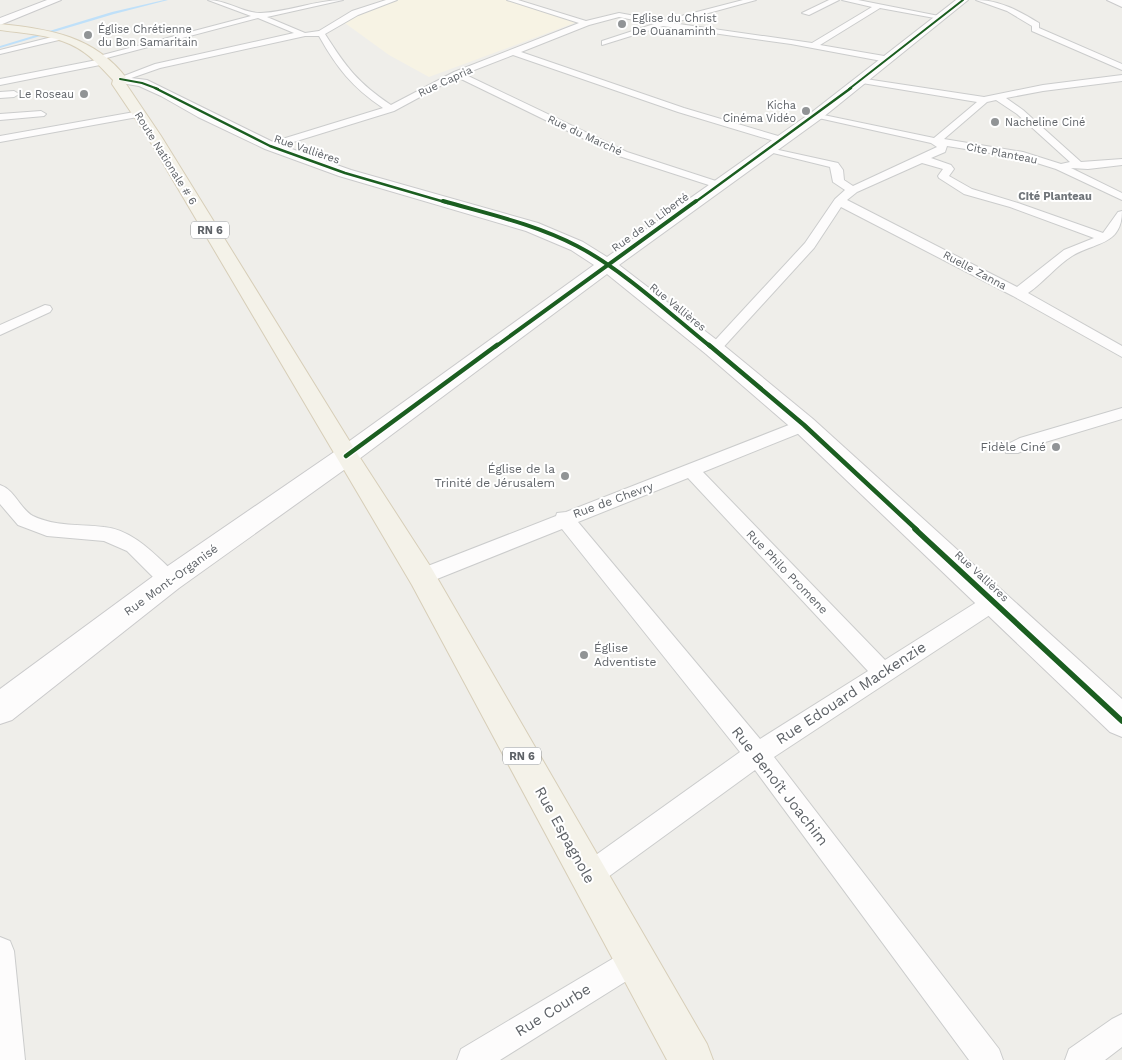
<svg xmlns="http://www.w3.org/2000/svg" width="1122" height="1060" font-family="'Work Sans',sans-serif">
	<rect width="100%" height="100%" fill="#efeeea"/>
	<path fill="#f7f3e4" d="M399,0H506L577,22L429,77L389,55L338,18L375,4Z"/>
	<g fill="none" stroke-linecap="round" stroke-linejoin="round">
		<path fill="#bfe0f9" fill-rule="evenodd" d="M164,0H168L114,14L0,48V46L112,12Z"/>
		<g stroke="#cbcccc" stroke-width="2">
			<path id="street" d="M208,0C227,0 245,14 261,13C289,12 315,0 343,0L267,17L305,33L319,31L352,11L386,0H397L358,15L325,34C346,67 358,83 391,105L454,72L579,23L507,0H518L586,21L619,13L662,21L743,0H756L672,23L812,43L872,7L842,0H858L944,17L940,19L880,8L820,45L890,57L891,59L887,62L791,44L663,26L602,45V41L654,24L619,17L589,25L521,52L684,108L785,138V142L781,143L678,112L513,55L464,74L627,152L722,183V187L718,188L619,156L457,77L394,111L274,148H266V144L383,108C352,87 337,68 319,36H305L160,68L120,82L116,79L155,64L294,33L258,18L99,60L95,57L251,16Z
				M829,0H839L809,15L802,13Z
				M976,0C1000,0 1019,11 1039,23V28L1122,64V70L1032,31V26L1007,11Z
				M60,35L64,37L63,39L0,54V50Z
				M102,59L106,62L105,64L0,85V79Z
				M1122,75V81L1043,91L1006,98L1023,110L1081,162L1122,159V165L1088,169L1071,168L1122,193V200L1056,169L1021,158L947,146L945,152L931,158L951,165L954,169L949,176L972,189L1018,203L1103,233L1118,212L1122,211C1122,246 1094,242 1072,256C1056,266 1044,282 1028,293L1122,346V357L1013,296L841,207L814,248L719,352H709L707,349L805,243L835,199L845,190L833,182L830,167L765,151V147L838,163L843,170L844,180L853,186L937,147L931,143L814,117V113L934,138L977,102L862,83L858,80L859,78L984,97L1043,85ZM996,100L1017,114L1070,162L1061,164L1023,152L944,139L987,102ZM922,163L943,169L938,176L939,178L964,194L1010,207L1094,238L1064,250L1017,287L847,200L857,192Z
				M0,92L14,91L19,94L14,97L0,98Z
				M41,111L46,114L44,116L0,120V114Z
				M140,111L145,114L143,116L0,142V136Z
				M45,305L50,306L52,309L50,312L0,335V325Z
				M1122,408V419L1032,446L1018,453H1006L1004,449L1006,445L1020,438Z
				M804,419L810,421L812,425L810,429L703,472L885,660L988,595L995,593L1002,595L1005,601L1002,607L774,757L999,1049L1003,1060H969L755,770L597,885L588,889L579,885L575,876L579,867L740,752L562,529L422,585L415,583L412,577L415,571L556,516L557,513L566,512ZM688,478L868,671L760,739L578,522Z
				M0,485C15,490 20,509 33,516C56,527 80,524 104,527C134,530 155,555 176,574L179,580L176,586L169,588L162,586L127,551L104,541L47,536L18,525L0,504Z
				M0,937L10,941L14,951L25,1060H0Z
				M634,946L644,950L648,960L644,970L500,1060H457L461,1049Z
				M1122,1014V1047L1105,1060H1065L1069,1049L1112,1019Z"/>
		</g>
		<g stroke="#cacacb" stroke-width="2">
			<path id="secondary" d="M47,0H61L0,25V18Z
				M956,0H968L822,118L619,265L722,344L813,419L1122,699V737L1110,732L795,431L706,354L607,274L355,462L179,588L12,720L0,724V689L159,572L337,450L594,265L571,250L526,231L339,176L265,149L198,117L161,96L139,86L115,82L113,79L115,76L147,80L275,143L351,170L538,223L583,242L607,257L812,112Z
				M1107,0H1122V7Z"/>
		</g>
		<g stroke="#d7ceb8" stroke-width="2">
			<path id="primary" d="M0,24C49,29 95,36 127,79L126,84L161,136L355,450L432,569L707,1044L713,1060H667L412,585L147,136L112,84L113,80C104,71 96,61 85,53C62,35 28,34 0,30Z"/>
		</g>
		<use href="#street" fill="#fdfcfc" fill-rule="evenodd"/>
		<use href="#secondary" fill="#fdfcfc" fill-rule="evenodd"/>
		<use href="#primary" fill="#f4f2e9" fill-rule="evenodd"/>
		<g stroke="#fff" stroke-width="3">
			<path id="cycleway-far4" d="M120,79L142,83L158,89
				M849,89L963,0"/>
		</g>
		<g stroke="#fff" stroke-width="4.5">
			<path id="cycleway-far3" d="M155,88L270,146L345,173L448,203
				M694,203L851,88"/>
		</g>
		<g stroke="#fff" stroke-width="5.5">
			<path id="cycleway-far2" d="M443,201C488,214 535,224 577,246C622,269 671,315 711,347
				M495,347L696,201"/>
		</g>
		<g stroke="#fff" stroke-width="7">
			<path id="cycleway-far1" d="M709,345L804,425L917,530
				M346,456L497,345"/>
		</g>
		<g stroke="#fff" stroke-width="9">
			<path id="cycleway" d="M915,529L1122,721"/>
		</g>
		<use href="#cycleway-far4" stroke="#1b5e20" stroke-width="2"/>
		<use href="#cycleway-far3" stroke="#1b5e20" stroke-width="2.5"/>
		<use href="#cycleway-far2" stroke="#1b5e20" stroke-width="4"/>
		<use href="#cycleway-far1" stroke="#1b5e20" stroke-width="4.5"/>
		<use href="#cycleway" stroke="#1b5e20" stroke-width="5.5"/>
	</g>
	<g fill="#919496" stroke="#fff" stroke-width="2">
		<circle cx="622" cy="24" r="5"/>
		<circle cx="88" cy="35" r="5"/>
		<circle cx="84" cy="94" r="5"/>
		<circle cx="806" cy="111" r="5"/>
		<circle cx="995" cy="122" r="5"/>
		<circle cx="1056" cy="447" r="5"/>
		<circle cx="565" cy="476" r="5"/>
		<circle cx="584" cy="655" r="5"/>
	</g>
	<g text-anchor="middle" stroke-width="4" stroke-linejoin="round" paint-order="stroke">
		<g font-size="11" fill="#5f6368" stroke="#fff" text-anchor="start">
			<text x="632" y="22">Eglise du Christ<tspan x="632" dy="13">De Ouanaminth</tspan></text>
			<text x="98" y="33">Église Chrétienne<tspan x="98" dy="13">du Bon Samaritain</tspan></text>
			<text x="74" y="98" text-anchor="end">Le Roseau</text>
			<text x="796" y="109" text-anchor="end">Kicha<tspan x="796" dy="13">Cinéma Vidéo</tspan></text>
			<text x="1005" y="126">Nacheline Ciné</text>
		</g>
		<g font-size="11" fill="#5f6368" stroke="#fff">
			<text transform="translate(445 81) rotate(-25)" y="4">Rue Capria</text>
			<text transform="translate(585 135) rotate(25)" y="4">Rue du Marché</text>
			<text transform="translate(307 149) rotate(19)" y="4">Rue Vallières</text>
			<text transform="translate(1002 153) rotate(11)" y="4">Cite Planteau</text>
			<text transform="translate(166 158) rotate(58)" y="4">Route Nationale # 6</text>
			<text transform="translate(650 222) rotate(-36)" y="4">Rue de la Liberté</text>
			<text transform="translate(975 270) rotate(28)" y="4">Ruelle Zanna</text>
			<text transform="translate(678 307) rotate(39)" y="4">Rue Vallières</text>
			<text transform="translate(982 576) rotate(43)" y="4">Rue Vallières</text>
		</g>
		<g font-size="11" font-weight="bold" fill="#70757a" stroke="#fff">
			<text x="1055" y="200">Cité Planteau</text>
		</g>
		<g fill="#fff" stroke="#8f9295" stroke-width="1">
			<rect x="191" y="221.5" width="38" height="17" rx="4"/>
			<rect x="503" y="747.5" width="38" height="17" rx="4"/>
		</g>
		<g font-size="11" font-weight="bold" fill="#5f6368">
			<text x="210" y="234">RN 6</text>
			<text x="522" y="760">RN 6</text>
		</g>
		<g font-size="12" fill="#5f6368" stroke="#fff" text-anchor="end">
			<text x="1046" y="451">Fidèle Ciné</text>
			<text x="555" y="473">Église de la<tspan x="555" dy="14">Trinité de Jérusalem</tspan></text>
			<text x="594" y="652" text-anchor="start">Église<tspan x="594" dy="14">Adventiste</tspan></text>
		</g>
		<g font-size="12" fill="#5f6368" stroke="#fff">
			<text transform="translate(613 500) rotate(-20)" y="4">Rue de Chevry</text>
			<text transform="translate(787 572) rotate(46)" y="4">Rue Philo Promene</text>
			<text transform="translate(171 580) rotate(-36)" y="4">Rue Mont-Organisé</text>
		</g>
		<g font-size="15" fill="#5f6368" stroke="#fff">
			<text transform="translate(851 693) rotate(-33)" y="5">Rue Edouard Mackenzie</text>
			<text transform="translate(780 786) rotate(52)" y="5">Rue Benoît Joachim</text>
			<text transform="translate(565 835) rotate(61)" y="5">Rue Espagnole</text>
			<text transform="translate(553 1010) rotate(-32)" y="5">Rue Courbe</text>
		</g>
	</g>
</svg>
